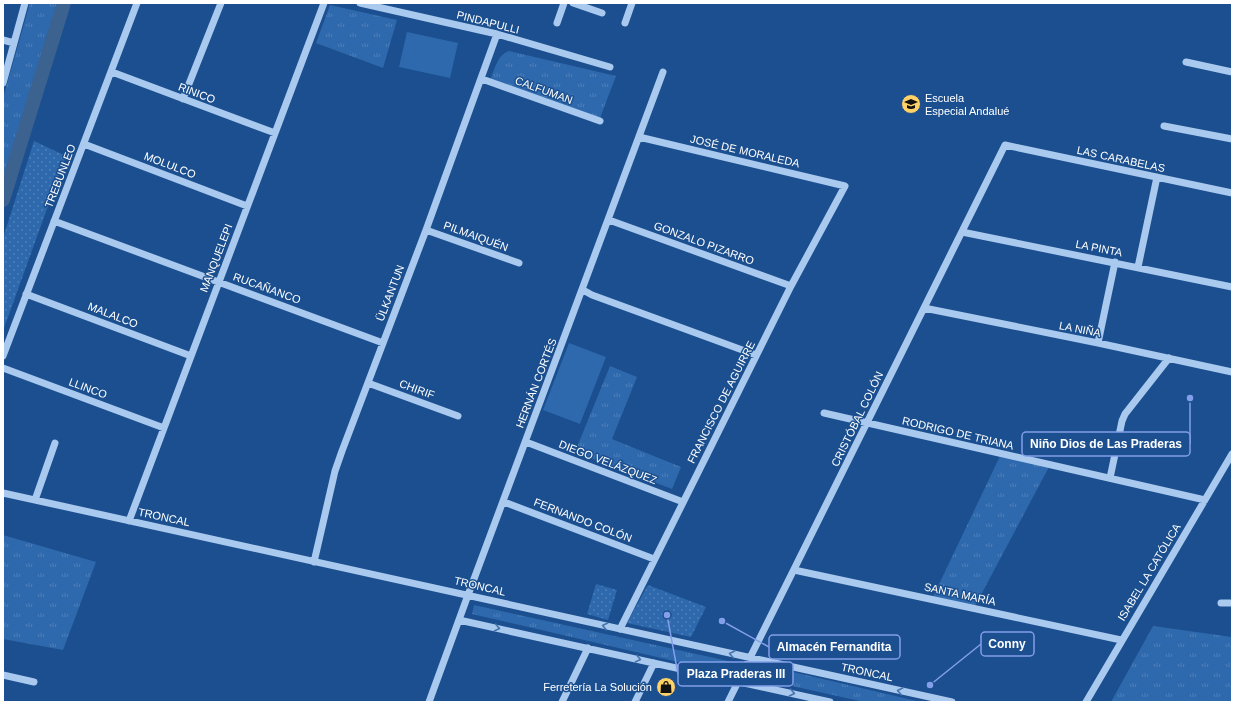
<svg xmlns="http://www.w3.org/2000/svg" width="1235" height="705" font-family="Helvetica,sans-serif">
	<defs>
		<pattern id="grass-tufts" width="24" height="20" patternUnits="userSpaceOnUse"><rect width="24" height="20" fill="#2e69ad"/><path d="M3 7l-1-3M5 7V3M7 7l1-3M15 17l-1-3M17 17v-4M19 17l1-3" fill="none" stroke="#4d80b9"/></pattern>
		<pattern id="park-dots" width="8" height="8" patternUnits="userSpaceOnUse"><rect width="8" height="8" fill="#2e69ad"/><path d="M2 2h.1M6 6h.1" fill="none" stroke="#4d80b9" stroke-width="1.8" stroke-linecap="round"/></pattern>
	</defs>
	<rect width="100%" height="100%" fill="#1b4f8f"/>
	<path fill="url(#grass-tufts)" d="M30,3H57L3,183V98Z
		M330,5L397,20L383,68L316,43Z
		M509,51L616,76L600,118L490,80C495,69 497,55 509,51Z
		M610,366L637,377L612,439L681,467L672,489L575,452Z
		M1001,454L1050,465L974,608L932,599Z
		M3,535L96,562L63,650L3,639Z
		M474,605L737,663L730,674L472,614Z
		M1153,626L1232,637V702H1111Z
		M759,664L921,702H864L752,677Z"/>
	<path fill="url(#park-dots)" d="M34,141L66,156L3,331V238Z
		M596,584L617,590L608,620L587,614Z
		M648,585L706,607L691,637L627,623Z"/>
	<path fill="#2e69ad" d="M407,32L458,43L450,78L399,67Z
		M569,343L606,357L580,424L543,410Z"/>
	<g fill="none" stroke-linecap="round" stroke-linejoin="round">
		<path stroke="#3c6290" stroke-width="14" d="M3,200L64,3"/>
		<path stroke="#a9c9ee" stroke-width="7" d="M360,3L497,34L610,67
			M573,3L602,13
			M557,23L564,3
			M625,23L632,3
			M3,40L14,43
			M1186,62L1232,72
			M112,72L275,133
			M482,79L600,121
			M3,83L25,3
			M183,99L221,3
			M1164,126L1232,139
			M84,144L247,206
			M609,220L791,286
			M54,221L383,343
			M426,230L519,263
			M962,232L1232,287
			M1138,267L1157,177
			M583,290L592,295L756,355
			M26,294L191,356
			M924,308L1098,343L1232,372
			M1098,343L1115,262
			M3,356L137,3
			M3,368L164,428
			M368,383L458,416
			M824,413L1205,500
			M526,442L683,502
			M1110,478L1122,421L1125,414L1169,358
			M3,493L952,702
			M35,500L55,443
			M504,502L654,559
			M129,521L324,3
			M314,562L335,471L342,451L426,230L497,34
			M794,570L1121,640
			M1221,603H1232
			M459,620L830,702
			M620,629L791,286L845,186L639,137
			M3,675L34,682
			M429,702L468,595L663,72
			M562,702L588,648
			M635,702L654,663
			M728,702L1005,145L1232,193
			M1086,702L1232,454"/>
	</g>
	<defs><path id="oneway-chevron" d="M-2-3.5L2.5 0L-2 3.5" fill="none" stroke-width="1.6" stroke-linecap="round" stroke-linejoin="round"/></defs>
	<g stroke="#4674ac">
		<use href="#oneway-chevron" transform="translate(605 626) rotate(-167)"/>
		<use href="#oneway-chevron" transform="translate(497 628) rotate(12)"/>
		<use href="#oneway-chevron" transform="translate(732 654) rotate(-168)"/>
		<use href="#oneway-chevron" transform="translate(638 659) rotate(13)"/>
		<use href="#oneway-chevron" transform="translate(900 691) rotate(-168)"/>
		<use href="#oneway-chevron" transform="translate(792 693) rotate(12)"/>
	</g>
	<defs>
		<g id="school-disc" transform="scale(1)"><circle r="9.5" fill="#ffd166" stroke="#1b4f8f"/><path d="M0-5L7-2L0 1L-7-2ZM-4 1L0 2.5L4 1V4Q0 6-4 4Z" fill="#111"/></g>
		<g id="shop-disc" transform="scale(1)"><circle r="9.5" fill="#ffd166" stroke="#1b4f8f"/><path d="M-5-2.5h2.3a2.7 3.5 0 0 1 5.4 0H5L5.5 6h-11ZM-1.5-2.5h3a1.5 2.3 0 0 0-3 0Z" fill="#111"/></g>
	</defs>
	<g fill-rule="evenodd">
		<use href="#school-disc" x="911" y="104"/>
		<use href="#shop-disc" x="666" y="687"/>
	</g>
	<g text-anchor="middle" stroke-width="3" stroke-linejoin="round" paint-order="stroke">
		<g font-size="11" fill="#fff" stroke="#1b4f8f">
			<text transform="translate(488 22) rotate(14)" y="4">PINDAPULLI</text>
			<text transform="translate(544 90) rotate(20)" y="4">CALFUMAN</text>
			<text transform="translate(197 93) rotate(21)" y="4">RINICO</text>
			<text transform="translate(745 151) rotate(13)" y="4">JOSÉ DE MORALEDA</text>
			<text transform="translate(1121 159) rotate(12)" y="4">LAS CARABELAS</text>
			<text transform="translate(170 165) rotate(21)" y="4">MOLULCO</text>
			<text transform="translate(60 176) rotate(-69)" y="4">TREBUNLEO</text>
			<text transform="translate(476 236) rotate(20)" y="4">PILMAIQUÉN</text>
			<text transform="translate(704 243) rotate(20)" y="4">GONZALO PIZARRO</text>
			<text transform="translate(1099 248) rotate(11)" y="4">LA PINTA</text>
			<text transform="translate(216 258) rotate(-69)" y="4">MANQUELEPI</text>
			<text transform="translate(267 288) rotate(20)" y="4">RUCAÑANCO</text>
			<text transform="translate(390 293) rotate(-69)" y="4">ÜLKANTUN</text>
			<text transform="translate(113 315) rotate(21)" y="4">MALALCO</text>
			<text transform="translate(1080 329) rotate(11)" y="4">LA NIÑA</text>
			<text transform="translate(536 383) rotate(-69)" y="4">HERNÁN CORTÉS</text>
			<text transform="translate(88 388) rotate(20)" y="4">LLINCO</text>
			<text transform="translate(417 389) rotate(20)" y="4">CHIRIF</text>
			<text transform="translate(721 402) rotate(-63)" y="4">FRANCISCO DE AGUIRRE</text>
			<text transform="translate(857 419) rotate(-64)" y="4">CRISTÓBAL COLÓN</text>
			<text transform="translate(958 433) rotate(13)" y="4">RODRIGO DE TRIANA</text>
			<text transform="translate(608 462) rotate(21)" y="4">DIEGO VELÁZQUEZ</text>
			<text transform="translate(164 517) rotate(12)" y="4">TRONCAL</text>
			<text transform="translate(583 520) rotate(21)" y="4">FERNANDO COLÓN</text>
			<text transform="translate(1149 572) rotate(-59)" y="4">ISABEL LA CATÓLICA</text>
			<text transform="translate(480 586) rotate(13)" y="4">TRONCAL</text>
			<text transform="translate(960 594) rotate(12)" y="4">SANTA MARÍA</text>
			<text transform="translate(867 672) rotate(12)" y="4">TRONCAL</text>
		</g>
		<g font-size="11" fill="#fff" stroke="#1b4f8f" text-anchor="start">
			<text x="925" y="102">Escuela<tspan x="925" dy="13">Especial Andalué</tspan></text>
			<text x="652" y="691" text-anchor="end">Ferretería La Solución</text>
		</g>
	</g>
	<path fill="none" stroke="#839eea" stroke-width="1.5" d="M1190 398L1190 444M930 685L981 644M722 621L769 647M667 615L678 674"/>
	<g fill="#839eea" stroke="#1b4f8f" stroke-width="1.5">
		<circle cx="1190" cy="398" r="4"/>
		<circle cx="930" cy="685" r="4"/>
		<circle cx="722" cy="621" r="4"/>
		<circle cx="667" cy="615" r="4"/>
	</g>
	<g fill="#1b4f8f" stroke="#839eea" stroke-width="1.5">
		<rect x="1022" y="432" width="168" height="24" rx="4"/>
		<rect x="981" y="632" width="53" height="24" rx="4"/>
		<rect x="769" y="635" width="131" height="24" rx="4"/>
		<rect x="678" y="662" width="115" height="24" rx="4"/>
	</g>
	<g font-size="12" text-anchor="middle" font-weight="bold" fill="#fff">
		<text x="1106" y="448">Niño Dios de Las Praderas</text>
		<text x="1007" y="648">Conny</text>
		<text x="834" y="651">Almacén Fernandita</text>
		<text x="736" y="678">Plaza Praderas III</text>
	</g>
	<rect width="1235" height="705" fill="none" stroke="#ffffff" stroke-width="8"/>
</svg>
